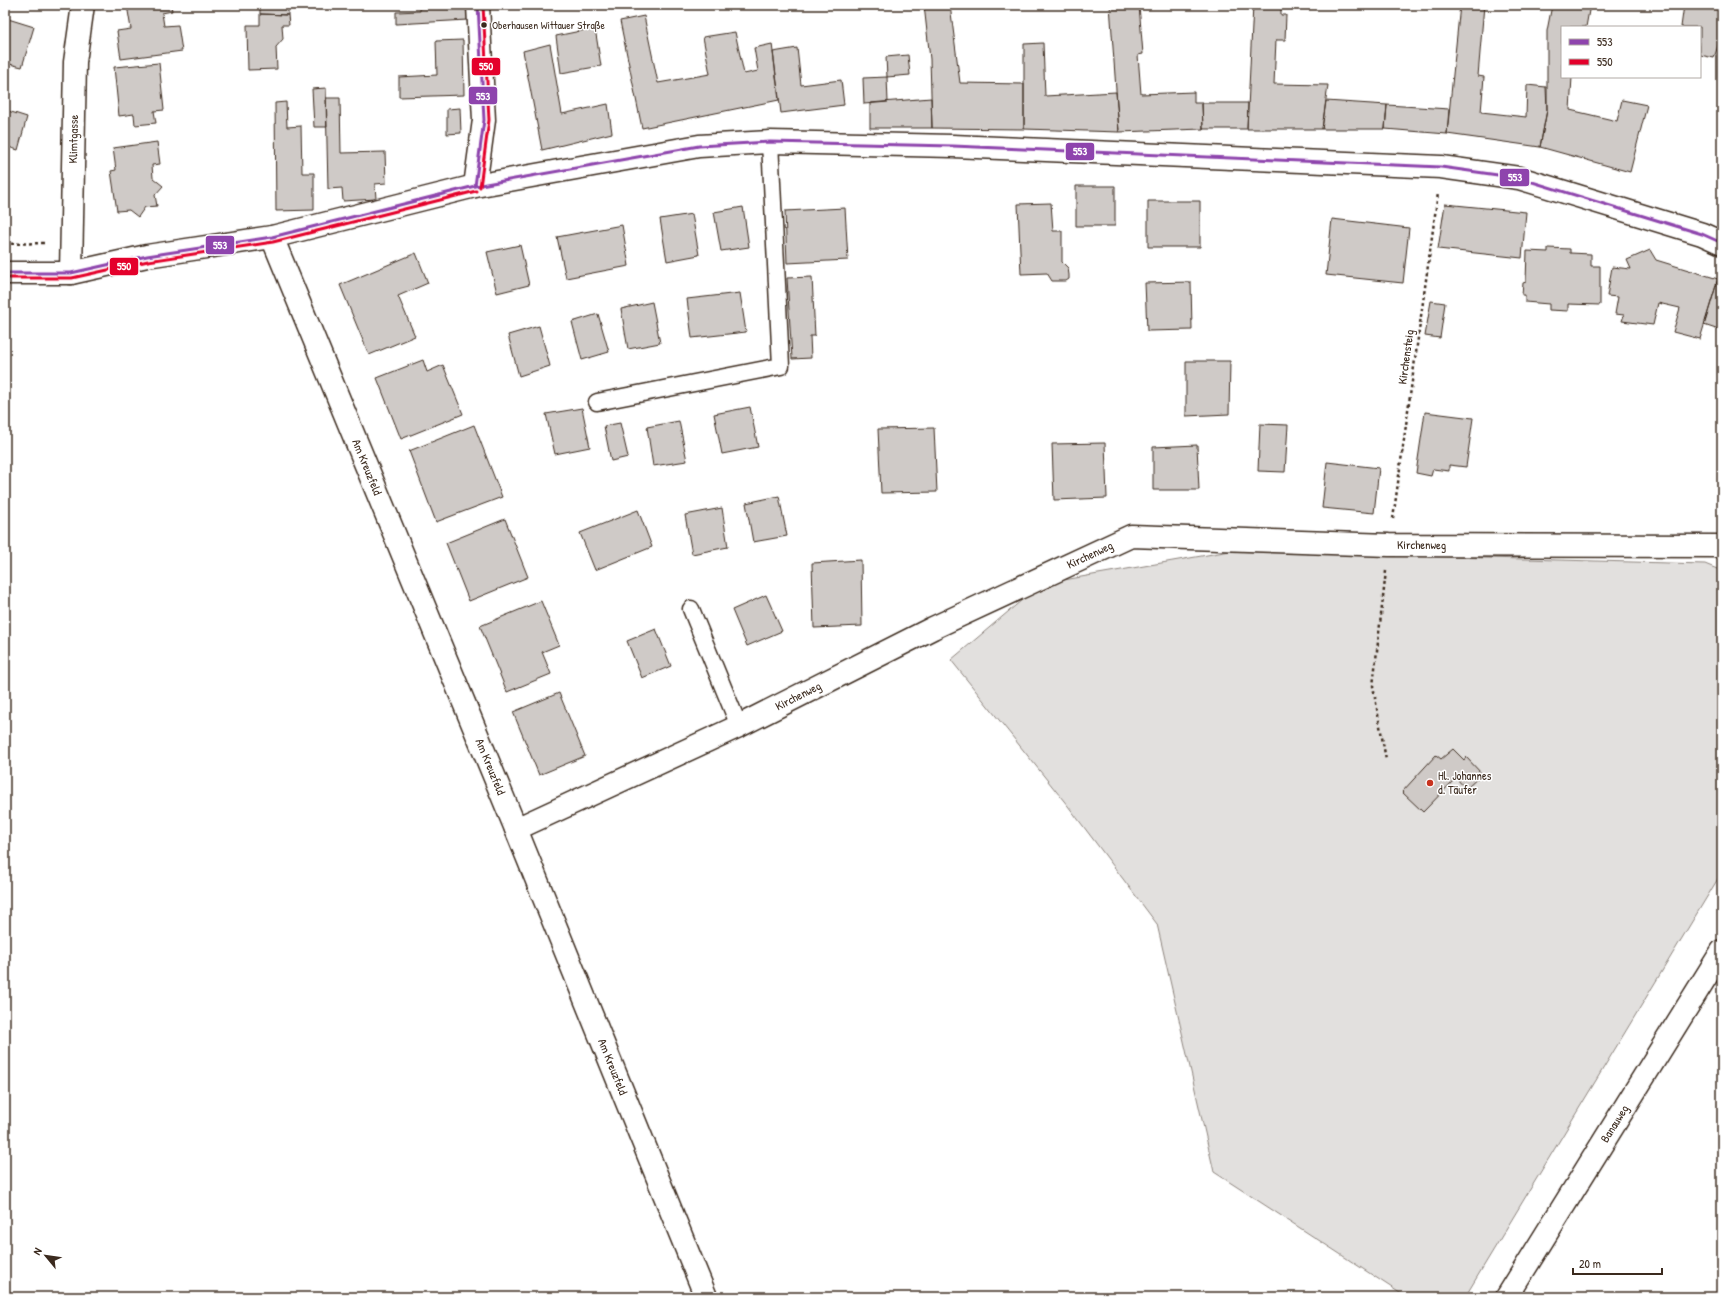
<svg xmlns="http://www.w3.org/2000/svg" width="1727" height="1302" font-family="'Patrick Hand',sans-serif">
	<rect width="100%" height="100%" fill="#fff"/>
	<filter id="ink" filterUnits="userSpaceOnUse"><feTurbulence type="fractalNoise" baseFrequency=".025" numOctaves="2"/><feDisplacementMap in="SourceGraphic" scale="8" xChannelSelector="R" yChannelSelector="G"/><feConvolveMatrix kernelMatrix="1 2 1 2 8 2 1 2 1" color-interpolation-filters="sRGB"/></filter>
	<g filter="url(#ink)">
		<path fill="#e2e0de" stroke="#8e857e" d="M1230,551L1705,564L1722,571V872L1465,1297H1406L1214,1172L1157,924L1068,806L951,660L1041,584Z"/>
		<path fill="#cfcac7" stroke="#3b2a1e" d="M127,5H171L172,11L162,13L164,26L178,25L182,51L121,59L117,31L131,29Z
			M260,5H288V15L260,14Z
			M440,5H467L468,20L396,24V12L420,11V7Z
			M924,5H950L960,83L1024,84V129L932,128L930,59Z
			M1110,5H1139L1143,54L1138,55L1141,94L1194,92V103H1202L1203,129L1119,132Z
			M1253,5H1281V15H1286L1285,40H1276L1274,84L1328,85L1322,129H1247Z
			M1460,5H1484L1478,76L1484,77L1481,112L1526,117L1527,85L1546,87L1547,110L1540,147L1447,134Z
			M1552,5H1590L1586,27H1562V77H1572L1570,110L1617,121L1622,100L1647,105L1630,172L1540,147L1547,110V31Z
			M1684,5H1722V33L1714,58L1700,55V27H1681Z
			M260,14L288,15L289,25H282L283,39L276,47L277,69L248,70L247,25H260Z
			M644,16L658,83L710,74L703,37L735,32L744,74L758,71L754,48L772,44L779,100L642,128L620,21Z
			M5,18L34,27L22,67L5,63Z
			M595,28L601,66L561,73L556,36Z
			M463,40L464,95L399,97V77L437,75L436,41Z
			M1043,43L1045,96L1116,92L1119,132L1024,129V44Z
			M550,44L562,114L608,104L612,133L542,150L523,51Z
			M797,48L801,85L841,80L844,105L781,113L773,52Z
			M908,55L910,75L887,77L886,57Z
			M159,63L164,110L154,111L156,123L135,125L134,114L119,116L114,67Z
			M887,77L888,102L864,104L863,78Z
			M326,88L327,127H314L312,89Z
			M326,98H340L341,153L385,152L386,183L375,184L376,199L343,201L342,188L328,189Z
			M931,98L932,128H870V103Z
			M1326,101L1387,105L1385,129H1322Z
			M286,102L287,127L301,126L302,173H314V210L276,211L275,103Z
			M1202,103H1248L1247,129H1203Z
			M1387,105L1449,109L1447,134L1385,129Z
			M460,108L461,133L447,134V109Z
			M5,110L27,117L18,150L5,146Z
			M157,142L160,164L152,165L153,178L163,186L155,195L157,206L145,207L138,217L129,210L117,211L111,171L116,170L113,148Z
			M5,184L9,186L5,202Z
			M1076,186H1115V226H1076Z
			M1148,201H1200V247H1148Z
			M1051,203L1053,231H1062V262L1068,268L1069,275V279L1066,281H1052L1047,273L1021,274L1018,204Z
			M1445,204L1526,212L1522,258L1438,249Z
			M743,207L749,247L721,251L714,212Z
			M845,208L848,260L787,263L785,211Z
			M692,214L699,255L667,261L660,219Z
			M1332,219L1409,228L1403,283L1326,275Z
			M622,225L629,266L566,278L557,237Z
			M520,245L529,285L497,293L487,252Z
			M1548,248L1570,249V253L1591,254V266H1600V305L1568,304V311L1549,310V304L1525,302V295H1522L1523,283L1526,282L1527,251L1548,252Z
			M1650,250L1656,260L1718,279L1700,339L1673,332L1680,308L1658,303L1653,325L1622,321L1624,315L1615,314L1618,297L1607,296L1612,267L1631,269L1627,260Z
			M416,253L428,283L398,296L415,336L369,355L340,285Z
			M812,277L815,336H810L811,358L792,359L787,278Z
			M1718,279L1722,281V331L1704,325Z
			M1191,282L1192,330L1147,331L1145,283Z
			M740,293L746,332L692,338L687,299Z
			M1431,301L1445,303L1440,338L1425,336Z
			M652,302L660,343L628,349L621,309Z
			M598,314L609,352L582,360L572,322Z
			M539,326L550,366L519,376L508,335Z
			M423,360L427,372L443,365L463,414L401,439L377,378Z
			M1186,361H1230L1229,414L1186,416Z
			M750,407L758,447L722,454L714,414Z
			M582,408L590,447L555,454L546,414Z
			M1425,412L1473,418L1466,467L1449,465V471L1433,469L1431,476L1416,473Z
			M679,421L687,461L653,466L647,427Z
			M620,423L628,457L611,461L604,426Z
			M1260,424L1288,425L1285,472L1258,471Z
			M474,425L502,497L436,522L409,451Z
			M934,428L937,492L881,493L878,429Z
			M1105,443L1107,498L1054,500L1052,444Z
			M1197,445L1199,490H1153V447Z
			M1327,462L1379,468L1374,513L1322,508Z
			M779,496L787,536L753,542L746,503Z
			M722,508L728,547L692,554L685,515Z
			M638,510L652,547L595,570L580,533Z
			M505,519L528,577L469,601L446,543Z
			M861,560L862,626L814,628L812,563Z
			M766,595L782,631L747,646L732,610Z
			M541,601L559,645L542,652L551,674L507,692L480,626Z
			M656,629L671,666L642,678L627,641Z
			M559,693L585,756L539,775L513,712Z
			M1453,749L1464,760L1466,757L1482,774L1466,789L1456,778L1423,812L1402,792L1436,755L1441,759Z"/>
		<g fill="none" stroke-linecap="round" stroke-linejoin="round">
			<g stroke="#3b2a1e" stroke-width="19">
				<path id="service" d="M597,402L781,366L770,142
					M691,609L739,726"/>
			</g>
			<g stroke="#3b2a1e" stroke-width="25">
				<g id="minor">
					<path d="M475,186L484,120L478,5"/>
					<path id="s1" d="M272,237L516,829L706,1297"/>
					<path id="s2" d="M71,273L75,62L83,5"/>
					<path id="s3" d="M516,829L739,726L933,628L1131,536L1389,545L1722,546"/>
					<path id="s4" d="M1507,1297L1722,951"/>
				</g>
			</g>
			<g stroke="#3b2a1e" stroke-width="25">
				<path id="tertiary" d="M5,273H71L147,256L272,237L475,186L699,146L770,142L953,146L1441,167L1519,178L1702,234L1722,243"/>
			</g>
			<path stroke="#3b2a1e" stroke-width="2.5" stroke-dasharray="3 3" stroke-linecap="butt" d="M5,244L46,243
				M1393,519L1438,193
				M1386,571L1373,686L1386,760"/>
			<use href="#service" stroke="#fff" stroke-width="16"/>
			<use href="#minor" stroke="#fff" stroke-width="22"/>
			<use href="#tertiary" stroke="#fff" stroke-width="22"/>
			<g stroke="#fff" stroke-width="6">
				<path id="bus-1" d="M475,186L484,120L478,5
					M5,273H71L147,256L272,237L475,186L699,146L770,142L953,146L1441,167L1519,178L1702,234L1722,243"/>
			</g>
			<g stroke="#fff" stroke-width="6">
				<path id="bus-2" d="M480,187L489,120L483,5
					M5,278H72L148,261L273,242L476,191"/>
			</g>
			<use href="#bus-1" stroke="#8e44ad" stroke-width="3"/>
			<use href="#bus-2" stroke="#e4002b" stroke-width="3"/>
		</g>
	</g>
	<circle fill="#3b2a1e" stroke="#fff" stroke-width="1.5" cx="484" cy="25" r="3.5"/>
	<circle fill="#c8321e" stroke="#fff" stroke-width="1.5" cx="1430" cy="783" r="4"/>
	<g text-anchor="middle" stroke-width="3" stroke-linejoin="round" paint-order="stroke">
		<g font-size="11" fill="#3b2a1e" stroke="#fff" text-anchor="start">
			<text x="492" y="29">Oberhausen Wittauer Straße</text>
		</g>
		<g font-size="12" fill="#3b2a1e" stroke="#fff">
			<text dy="4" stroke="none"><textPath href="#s2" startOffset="134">Klimtgasse</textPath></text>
			<text transform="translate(1406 357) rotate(-82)" y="4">Kirchensteig</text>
			<text dy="4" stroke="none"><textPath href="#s1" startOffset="249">Am Kreuzfeld</textPath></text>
			<text dy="4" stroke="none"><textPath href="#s3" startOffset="972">Kirchenweg</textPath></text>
			<text dy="4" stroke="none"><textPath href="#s3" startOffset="636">Kirchenweg</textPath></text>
			<text dy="4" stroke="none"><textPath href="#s3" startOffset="312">Kirchenweg</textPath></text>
			<text dy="4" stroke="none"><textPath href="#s1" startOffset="573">Am Kreuzfeld</textPath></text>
			<text dy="4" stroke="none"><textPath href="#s1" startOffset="897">Am Kreuzfeld</textPath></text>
			<text dy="4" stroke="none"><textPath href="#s4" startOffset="204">Banauweg</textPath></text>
		</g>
		<g font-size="12" fill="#3b2a1e" stroke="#fff" text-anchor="start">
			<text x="1438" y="780">Hl. Johannes<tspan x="1438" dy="14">d. Täufer</tspan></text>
		</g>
	</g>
	<g stroke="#fff" stroke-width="1.5">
		<rect x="471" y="57" width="30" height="19" rx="4" fill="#e4002b"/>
		<rect x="468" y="86" width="30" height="19" rx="4" fill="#8e44ad"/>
		<rect x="1065" y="142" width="30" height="19" rx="4" fill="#8e44ad"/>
		<rect x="1499" y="168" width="31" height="19" rx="4" fill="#8e44ad"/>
		<rect x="205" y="235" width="30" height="20" rx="4" fill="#8e44ad"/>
		<rect x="109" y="257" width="30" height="19" rx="4" fill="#e4002b"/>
	</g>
	<g font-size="11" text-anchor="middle" font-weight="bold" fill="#fff">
		<text x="486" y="70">550</text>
		<text x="483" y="100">553</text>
		<text x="1080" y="155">553</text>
		<text x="1515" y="181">553</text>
		<text x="220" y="249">553</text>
		<text x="124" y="270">550</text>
	</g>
	<rect width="1727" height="1302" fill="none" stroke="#fff" stroke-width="20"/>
	<rect x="10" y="10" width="1707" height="1282" fill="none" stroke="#3b2a1e" stroke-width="1.5" filter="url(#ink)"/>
	<rect x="1561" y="26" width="140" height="52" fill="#ffffff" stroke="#b1aaa5"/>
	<rect x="1569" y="39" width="20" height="6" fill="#8e44ad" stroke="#b1aaa5"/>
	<text x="1597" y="46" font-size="12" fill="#3b2a1e">553</text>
	<rect x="1569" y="59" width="20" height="6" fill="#e4002b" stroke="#b1aaa5"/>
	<text x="1597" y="66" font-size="12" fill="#3b2a1e">550</text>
	<g transform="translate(46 1256) rotate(299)" stroke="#ffffff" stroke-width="3" paint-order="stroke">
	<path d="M0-3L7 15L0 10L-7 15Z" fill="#3b2a1e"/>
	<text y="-6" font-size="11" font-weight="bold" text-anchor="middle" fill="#3b2a1e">N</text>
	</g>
	<path d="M1573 1268v6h89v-6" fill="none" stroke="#3b2a1e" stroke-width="2"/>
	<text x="1579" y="1268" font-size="12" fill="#3b2a1e" stroke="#ffffff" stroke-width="3" paint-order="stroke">20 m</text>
</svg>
